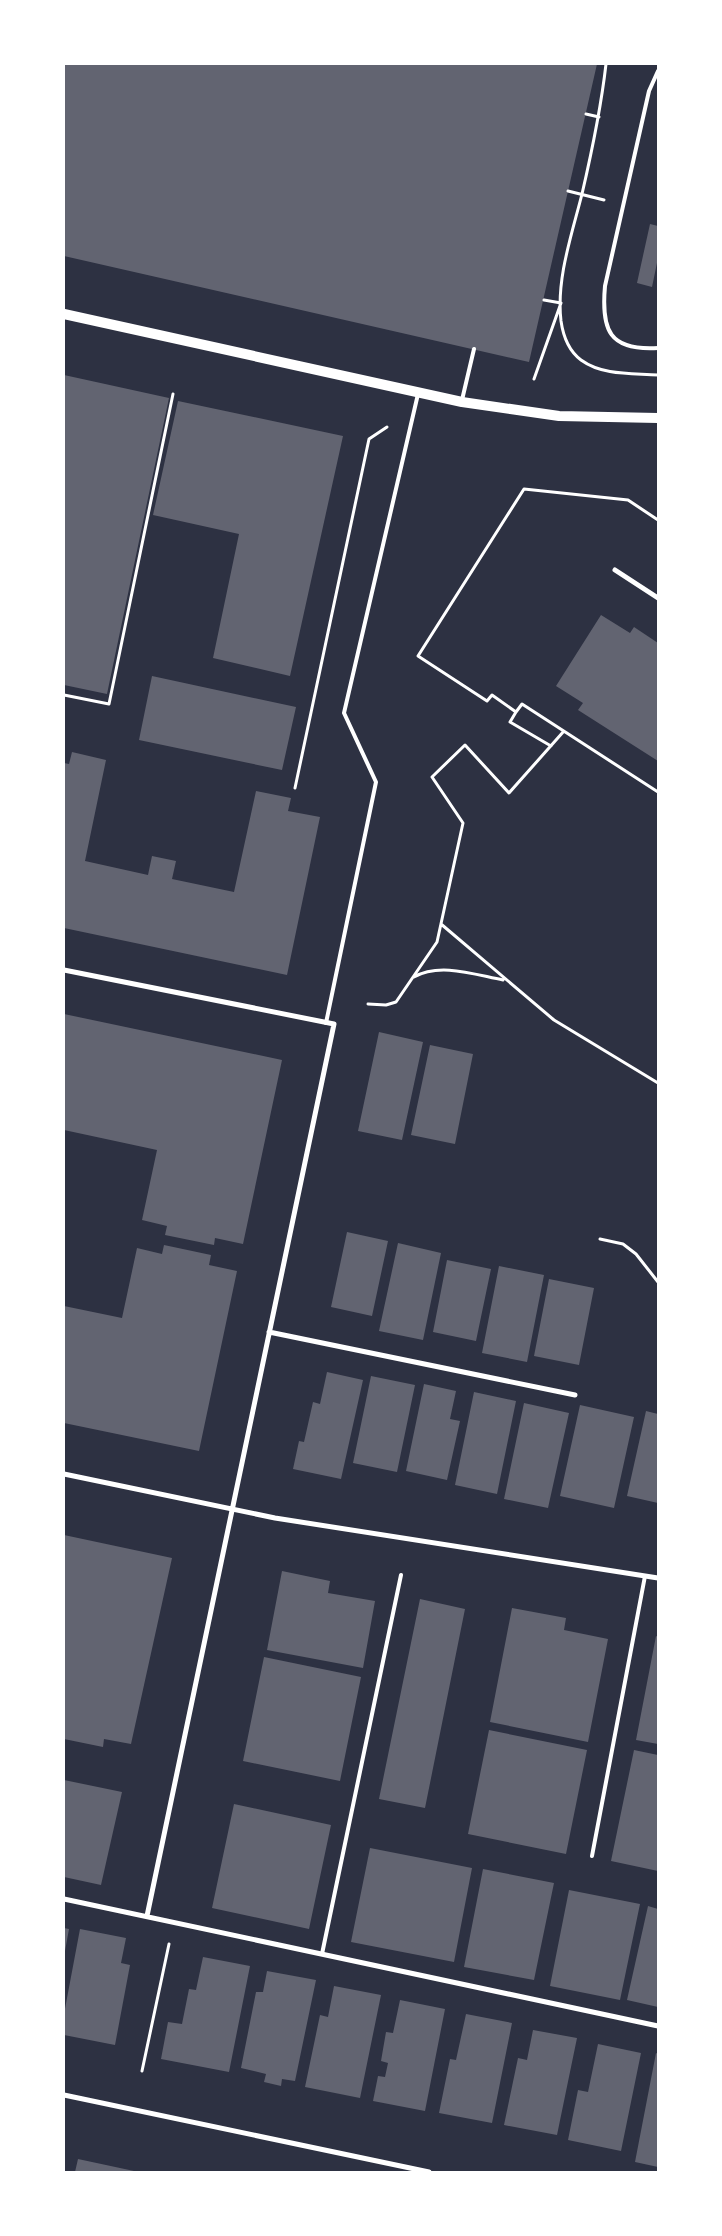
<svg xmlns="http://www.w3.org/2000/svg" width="722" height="2236" font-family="Commissioner,sans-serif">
	<rect width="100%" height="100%" fill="#2d3142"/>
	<path fill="#626471" d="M64,64H597L529,362L64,256Z
		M650,224L658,226V258L652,287L637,283Z
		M64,375L169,398L107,694L64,685Z
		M178,401L343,436L290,676L213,658L239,534L153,515Z
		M601,615L630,633L634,627L658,643V761L578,710L583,703L556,686Z
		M152,676L296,707L282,770L139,740Z
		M72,752L106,760L85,861L148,875L152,856L176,861L172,879L234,892L256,791L291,798L288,811L320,817L287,975L64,928V763L69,764Z
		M64,1014L282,1060L243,1244L215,1238L214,1245L165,1235L167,1226L142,1220L157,1150L64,1130Z
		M379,1032L423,1042L402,1140L358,1131Z
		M430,1045L473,1054L455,1144L411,1135Z
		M347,1232L388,1241L372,1316L331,1307Z
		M398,1243L441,1253L423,1340L379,1331Z
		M164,1245L211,1255L209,1265L237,1271L199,1451L64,1423V1306L122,1318L137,1248L162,1254Z
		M447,1260L491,1269L476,1341L433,1332Z
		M499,1266L544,1275L527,1362L482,1353Z
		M549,1279L594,1288L579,1365L534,1356Z
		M327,1372L363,1380L341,1479L293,1469L299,1441L304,1442L313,1402L320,1404Z
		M371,1376L415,1385L397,1472L353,1463Z
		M424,1384L456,1391L450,1419L460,1421L447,1480L406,1471Z
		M474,1392L516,1401L497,1494L455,1485Z
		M524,1403L569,1413L548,1508L504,1499Z
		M580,1405L634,1417L614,1508L560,1496Z
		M646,1411L658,1414V1503L627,1496Z
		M64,1535L172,1558L131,1744L104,1739L103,1747L64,1739Z
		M282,1571L330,1581L328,1593L375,1601L363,1668L267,1650Z
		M420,1599L465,1609L425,1808L379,1799Z
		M512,1608L566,1618L564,1630L608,1639L588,1742L490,1722Z
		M656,1636L658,1637V1744L636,1740Z
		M264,1657L361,1677L340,1781L243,1761Z
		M489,1730L587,1750L566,1854L468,1834Z
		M634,1750L658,1755V1871L611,1861Z
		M64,1780L122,1792L101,1885L64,1877Z
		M234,1804L331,1825L309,1929L212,1908Z
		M370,1848L472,1868L454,1962L351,1942Z
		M483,1869L554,1883L534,1980L464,1967Z
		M569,1890L640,1904L620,2000L550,1986Z
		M648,1906L658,1909V2007L627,2000Z
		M64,1928L69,1929L65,1951H64Z
		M80,1929L126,1938L121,1963L130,1965L115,2045L64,2035V2014Z
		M203,1957L250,1966L229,2072L161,2059L168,2022L182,2024L189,1989L196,1990Z
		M267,1971L316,1980L295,2081L282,2079L281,2086L264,2082L266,2074L241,2068L256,1992H263Z
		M334,1986L381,1995L360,2098L305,2087L320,2015L328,2017Z
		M400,2000L445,2009L425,2111L373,2101L378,2076L385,2077L388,2063L381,2061L386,2032L393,2033Z
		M466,2014L512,2023L492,2123L439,2113L450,2059L456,2060Z
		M533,2030L577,2038L557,2135L504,2125L518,2058L527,2060Z
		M598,2044L641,2053L621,2151L568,2140L578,2090L588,2092Z
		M656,2053L658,2054V2167L635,2162Z
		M78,2159L134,2171V2172H75Z"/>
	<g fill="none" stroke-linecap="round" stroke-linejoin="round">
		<path stroke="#fff" stroke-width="3" d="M606,64C601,108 592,151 582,194C572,234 556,279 561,321C563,335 569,351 581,360C603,376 633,373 658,375
			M586,114L599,117
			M568,191L604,200
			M534,379L561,303L544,300
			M658,520L628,500L524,489L418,656L487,701L492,695L516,712L522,704L658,792
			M64,695L109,704L173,394
			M516,712L510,722L551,746
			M295,788L369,439L387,427
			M441,924L554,1020L658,1083
			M414,977C440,962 476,975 503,980
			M368,1004L386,1005L396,1002L437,942L463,823L432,777L465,745L509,793L564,731
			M600,1239L623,1244L636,1254L658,1282
			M142,2071L169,1944"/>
		<path stroke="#fff" stroke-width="4" d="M658,71L649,91L605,286C601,330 609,351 658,348
			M462,400L474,349
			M326,1023L376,782L344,713L418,394
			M592,1856L645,1576
			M322,1954L401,1575"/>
		<path stroke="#fff" stroke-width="5" d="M615,570L658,598
			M64,970L334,1024L147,1916
			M269,1332L575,1395
			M64,1474L275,1518L658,1578
			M64,1899L658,2026
			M64,2095L429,2172"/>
		<path stroke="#fff" stroke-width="10" d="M64,314L462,402L559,416L658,418"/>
	</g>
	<rect width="722" height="2236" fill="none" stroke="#ffffff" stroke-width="130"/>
</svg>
